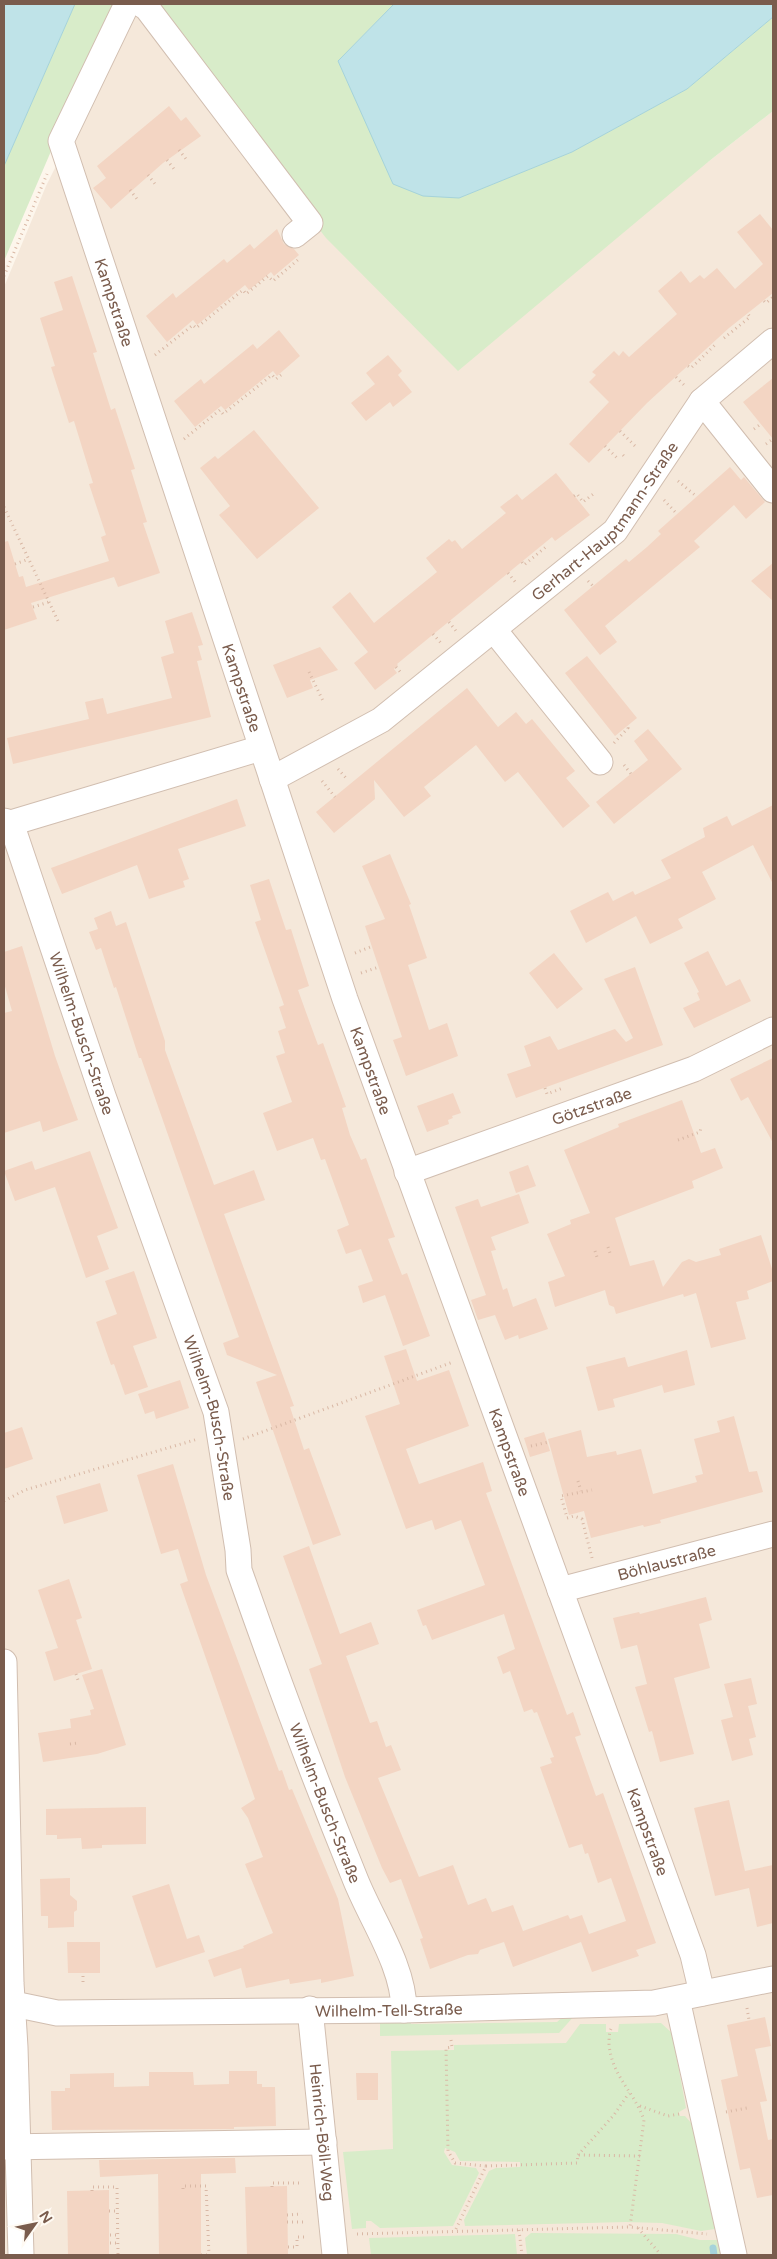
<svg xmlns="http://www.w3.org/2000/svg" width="777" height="2259" font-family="'Varela Round',sans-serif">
	<rect width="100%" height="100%" fill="#fdf6ec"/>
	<path fill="#f5e8da" d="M137,4L708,162L773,111V2255H4V287L46,186Z"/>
	<path fill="#d8ecc9" d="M75,4H114L4,261V166Z
		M145,4H394L338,61L364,118L459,198L572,152L687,89L773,17V111L708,162L458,371L326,238Z
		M575,2015L559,2033L380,2036V2019L410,2018L411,2024L557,2022L564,2016Z
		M661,2023L672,2033L686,2108L679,2112L680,2116H685L692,2124L715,2229L701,2231L662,2223L626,2222L465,2226L464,2220L489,2171L496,2168L520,2167V2162L460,2161L455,2152L445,2148L444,2152L452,2165L476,2168L479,2173L453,2226L380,2228L371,2221H366V2228L352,2229L343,2152L393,2149L391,2051L454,2050V2045L566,2043L580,2024H606V2032H618L619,2024Z
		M531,2233L676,2234L700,2240H717L721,2255H527L525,2238Z
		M515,2234L517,2255H371L369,2238Z"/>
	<path fill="#bfe3e8" stroke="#a5d3da" d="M4,4H75L4,166Z
		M394,4H773V17L687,89L572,152L459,198L423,196L393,184L338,61Z"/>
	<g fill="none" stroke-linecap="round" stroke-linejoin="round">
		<path stroke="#a5d3da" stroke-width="7" d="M713,2248L714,2255"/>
	</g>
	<path fill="#f3d5c3" d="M169,106L181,121L186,117L201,136L163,163L111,209L93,188L106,178L97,166Z
		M760,214L773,230V293L729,328L647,403L589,463L569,444L609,402L589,382L596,375L592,372L614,351L619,356L623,351L629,357L677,314L658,291L681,271L690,283L700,275L704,279L717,268L735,289L763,264L737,232Z
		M277,229L284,244L294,249L299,255L274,276L271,272L249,290L245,285L197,325L193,320L167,342L146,316L173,293L176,298L224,259L227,263L250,244L254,249Z
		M72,276L97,352L93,353L111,410L115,408L135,469L131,470L147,522L143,523L160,573L118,587L114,577L31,603L37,619L4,630V542L8,541L19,577L23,576L26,587L109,561L101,537L106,535L89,484L93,483L74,421L69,423L51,367L55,366L40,318L63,310L54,282Z
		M279,330L300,356L277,376L273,371L225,410L221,406L195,427L174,401L201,379L204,384L253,344L257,349Z
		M388,355L402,371L398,375L412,392L393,407L390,402L366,421L351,403L375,384L366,373Z
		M773,378V439L743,402Z
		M254,430L319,508L257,559L219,515L230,506L200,468L215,456L218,459Z
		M730,467L741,480L744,477L765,502L746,519L734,505L694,541L700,547L605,626L617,642L600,655L564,610L626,559L629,562L647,547L661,534L658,531Z
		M556,473L590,515L555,541L552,537L397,664L398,665L394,669L397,673L375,690L354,663L368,652L332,607L350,592L374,623L437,572L426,558L449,539L452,542L455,540L462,549L506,513L500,507L517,494L522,500Z
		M773,563V601L751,581Z
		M192,612L203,645L198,646L202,660L197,661L211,717L13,764L7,738L89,719L85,702L103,698L107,714L172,698L161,657L174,653L165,621Z
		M320,647L338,670L310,680L313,688L287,698L273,665Z
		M587,656L637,718L615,736L565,673Z
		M467,688L498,727L516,712L526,724L532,719L575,771L566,778L590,806L563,828L518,772L505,782L476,745L424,787L431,796L404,817L374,780L375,799L334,833L316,812Z
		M648,729L682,769L614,824L596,802L648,760L634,741Z
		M237,799L246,826L178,849L189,879L183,881L185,887L149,899L137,865L62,894L51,868Z
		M773,805V884L753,845L702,872L716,899L678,919L683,928L650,944L636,916L586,943L570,911L608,892L613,901L633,891L635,895L671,878L661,860L705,837L703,828L727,816L732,826Z
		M390,854L411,904L409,905L427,958L408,965L429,1030L447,1023L458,1056L406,1076L393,1040L402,1037L365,926L385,919L362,866Z
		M269,879L286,930L291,929L309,986L298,990L307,1015L318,1045L323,1043L346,1107L342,1108L350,1135L361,1160L366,1158L395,1237L388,1239L402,1275L407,1273L430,1336L403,1346L385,1295L363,1303L358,1286L373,1281L361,1249L346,1254L337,1230L349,1225L325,1159L321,1160L313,1138L277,1151L263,1113L292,1102L276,1056L285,1053L278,1031L286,1028L279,1007L284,1005L255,922L261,920L250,885Z
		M111,911L116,926L126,922L165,1041V1050L214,1185L254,1170L265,1200L224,1214L294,1406L290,1407L304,1450L309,1448L341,1535L313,1545L256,1382L277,1375L227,1355L223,1343L239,1337L141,1058H139L116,987L114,988L101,948L96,950L89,932L98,929L94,918Z
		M22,946L55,1056L78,1120L43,1132L40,1121L4,1133V1013L12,1011L4,983V952Z
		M708,951L726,986L740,979L751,1001L694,1028L683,1008L700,1000L697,993L699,992L684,963Z
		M554,953L583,989L557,1009L529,973Z
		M635,967L663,1045L516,1098L507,1074L531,1066L524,1046L550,1036L558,1050L615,1029L626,1042L633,1038L604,979Z
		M773,1058V1143L748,1097L741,1101L730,1079Z
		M453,1093L461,1113L452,1116L453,1118L448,1120L449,1124L427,1132L417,1106Z
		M682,1100L701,1153L715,1148L723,1168L692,1181L694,1188L615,1218L630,1266L654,1260L663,1287L682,1262L689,1259L696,1262L721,1255L719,1249L761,1235L773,1272V1281L747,1291L749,1299L736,1302L746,1339L711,1348L696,1293L684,1297L683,1294L616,1314L614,1307L609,1305L605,1290L555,1307L548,1282L565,1276L547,1234L571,1224L570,1220L590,1213L564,1150L619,1127L618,1124Z
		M90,1151L118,1228L97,1236L109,1269L86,1278L55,1187L15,1201L4,1171L32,1161L35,1170Z
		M528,1165L536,1186L516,1193L509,1172Z
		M519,1194L529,1223L491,1237L496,1250L491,1251L503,1290L507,1288L513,1307L536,1298L548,1329L519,1339L518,1335L505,1340L495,1315L478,1320L471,1300L486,1295L455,1207L478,1199L481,1207Z
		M134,1271L157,1338L133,1346L148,1387L125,1395L114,1364L111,1365L96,1322L117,1314L105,1281Z
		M406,1349L417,1381L449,1370L469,1426L406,1449L419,1484L483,1462L492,1491L486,1493L567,1715L573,1712L581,1735L575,1737L596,1796L603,1793L656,1943L636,1950L639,1956L592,1972L581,1942L513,1967L504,1942L480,1950L478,1954L468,1955L430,1969L420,1939L423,1938L401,1879L390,1883L382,1868L345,1777L309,1669L322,1664L283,1556L309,1546L340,1634L371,1622L379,1644L346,1656L370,1723L377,1721L386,1747L391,1745L401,1770L378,1778L419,1877L453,1865L468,1905L486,1898L492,1912L513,1905L523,1931L568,1915L570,1919L582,1915L589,1934L626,1921L611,1878L598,1883L588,1853L585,1854L582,1844L569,1848L540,1767L552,1763L550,1758L554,1757L537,1712L534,1713L532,1709L524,1712L510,1671L503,1674L497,1657L515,1649L504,1614L432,1640L426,1625L423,1626L417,1610L485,1585L461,1520L435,1530L432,1520L406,1529L365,1416L400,1404L384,1356Z
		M687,1350L695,1385L664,1393L662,1385L635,1393L613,1399L615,1407L598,1411L586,1367L625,1357L628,1367Z
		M180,1380L189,1408L156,1419L154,1411L145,1414L138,1394Z
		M734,1416L749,1472L757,1471L763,1492L660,1520L661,1523L644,1527L643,1525L591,1538L584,1511L569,1515L548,1439L581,1430L587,1457L616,1451L617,1455L641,1449L653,1494L697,1482L695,1476L703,1474L694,1439L720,1432L717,1421Z
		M22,1427L33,1459L4,1469V1433Z
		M544,1432L550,1451L530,1457L524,1438Z
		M173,1464L206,1575L279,1771L282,1770L289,1790L292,1789L338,1899L354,1976L321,1983V1979L290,1984L289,1979L246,1988L241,1968L214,1977L208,1960L244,1948L243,1946L273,1933L245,1864L263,1857L248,1818L241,1808L255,1799L180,1584L188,1581L178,1549L161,1554L137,1475Z
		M100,1483L108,1511L64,1524L56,1496Z
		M69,1579L82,1618L76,1620L92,1669L54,1681L45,1652L58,1648L38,1590Z
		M706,1597L712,1620L699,1624L710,1668L674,1678L694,1754L660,1762L652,1731L649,1732L635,1687L647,1684L637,1645L621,1649L613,1618L639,1612L640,1614Z
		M102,1669L126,1745L97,1754L43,1762L38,1733L71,1728L70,1719L91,1715L90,1710L94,1709L82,1675Z
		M751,1678L757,1704L748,1706L756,1737L749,1739L753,1755L732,1761L721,1720L733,1717L724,1684Z
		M729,1800L745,1871L773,1865V1923L757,1927L749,1888L715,1896L694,1808Z
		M146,1807V1844L102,1845V1848L82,1849L81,1838L57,1839V1835H46V1809Z
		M70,1878V1895L77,1901V1910L74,1912V1927L48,1928V1916H41L40,1879Z
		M169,1884L187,1939L199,1935L205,1952L156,1968L132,1896Z
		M67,1942H100V1973H68Z
		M765,2017L771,2046L755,2049L767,2101L760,2102L768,2140L773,2139V2195L757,2198L750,2168L740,2170L721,2080L738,2076L727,2025Z
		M229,2071H257V2084H262V2087H275L276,2126L234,2127V2129L52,2130L51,2091H65V2088H70V2074L114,2073V2087L149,2086V2072H193L194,2085L229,2084Z
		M356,2073H378V2100H357Z
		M235,2158L236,2173L201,2174V2255H159L158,2174L100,2177L99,2160Z
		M287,2186L288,2255H247L245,2187Z
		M109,2190V2255H68L67,2191Z"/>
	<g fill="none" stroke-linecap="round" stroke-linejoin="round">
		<g stroke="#d1beb0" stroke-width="27">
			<g id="minor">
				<path id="s1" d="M127,4L61,141L345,999L693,1955L702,1993"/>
				<path d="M141,4L147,8L310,223L295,235"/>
				<path d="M702,401L773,490"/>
				<path d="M494,630L600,762"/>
				<path id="s2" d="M272,779L381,720L615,531L702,401L773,341"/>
				<path d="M4,821L11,823L261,748"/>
				<path id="s3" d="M11,823L103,1096L216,1412L238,1550L239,1570C275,1673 313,1775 354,1876C370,1918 404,1965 404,2010"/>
				<path id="s4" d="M407,1172L694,1069L773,1030"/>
				<path id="s5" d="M560,1590L773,1534"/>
				<path d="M4,1662L11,1983L15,2047L21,2255"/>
				<path d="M677,1999L734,2255"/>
				<path id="s6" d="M4,2002L57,2013L404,2010L654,2003L773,1979"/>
				<path id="s7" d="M310,2009L335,2255"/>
				<path d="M4,2147L324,2142"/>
			</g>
		</g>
		<path stroke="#d9b8a5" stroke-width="3" stroke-dasharray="1 4" stroke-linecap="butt" d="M179,150L186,159
			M167,160L174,169
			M148,175L155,184
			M130,190L137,199
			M4,276L47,174
			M764,301L766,303L773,297
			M724,338L750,317L748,314
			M155,355L193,325L196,328L243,290L246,294L268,276L273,281L299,259
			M688,366L691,368L715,345
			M676,377L684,385
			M754,429L761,424
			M620,431L636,447
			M184,439L220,410L223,414L272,375L276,379L281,375
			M766,444L773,439
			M605,446L619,460
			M623,455L625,457
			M678,481L696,496
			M574,496L577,494L583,502L596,492
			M664,500L677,514
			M4,507L58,621
			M522,562L524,565L547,546
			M15,564L29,559
			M508,573L516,583
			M588,581L593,586
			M33,607L49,602
			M449,622L456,631
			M433,634L441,643
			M396,667L402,674
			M309,672L323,701
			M614,743L628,728L627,726
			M624,765L631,774
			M338,769L347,779
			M322,781L335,797
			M355,953L373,946
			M361,973L379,967
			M545,1088L547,1094L563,1088
			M678,1140L700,1132L701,1127
			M608,1247L611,1256
			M595,1251L598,1260
			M243,1439L453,1362
			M531,1446L549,1442
			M578,1481L581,1491
			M4,1501L25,1490L198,1439
			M592,1558L582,1519L574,1516L567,1518L561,1496L592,1490
			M76,1674L79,1683
			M70,1744L78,1743
			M83,1982V1973
			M747,2008L749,2020
			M611,2029C609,2033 609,2039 609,2044C612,2077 634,2091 644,2120L630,2227
			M451,2040L452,2047L446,2048L448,2151L455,2163L486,2166L455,2231
			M640,2106L668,2116L679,2114
			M726,2112L747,2108V2105
			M578,2155L614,2115L629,2093
			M486,2166L577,2163L578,2155L641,2156
			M272,2187V2183H299
			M183,2189V2186H206L209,2255
			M92,2191V2187H117L118,2255
			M109,2211H117
			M287,2215L302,2214
			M287,2222H303
			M638,2228L661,2255
			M519,2230L522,2255
			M357,2234L630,2227L707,2234
			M110,2235H118
			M110,2243H118
			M288,2247H297V2237H305
			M201,2255H209"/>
		<use href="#minor" stroke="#fff" stroke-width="25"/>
	</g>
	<g text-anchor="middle" stroke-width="4" stroke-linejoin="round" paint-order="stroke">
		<g font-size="16" fill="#7a5c4d" stroke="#fffaf3">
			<text dy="6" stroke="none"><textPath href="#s1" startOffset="322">Kampstraße</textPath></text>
			<text dy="6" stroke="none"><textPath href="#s2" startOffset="425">Gerhart-Hauptmann-Straße</textPath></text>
			<text dy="6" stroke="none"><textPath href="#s1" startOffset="728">Kampstraße</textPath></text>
			<text dy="6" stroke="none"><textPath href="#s3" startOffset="222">Wilhelm-Busch-Straße</textPath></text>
			<text dy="6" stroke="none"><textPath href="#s1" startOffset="1132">Kampstraße</textPath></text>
			<text dy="6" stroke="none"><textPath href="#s4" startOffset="196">Götzstraße</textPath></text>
			<text dy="6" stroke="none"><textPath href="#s3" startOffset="628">Wilhelm-Busch-Straße</textPath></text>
			<text dy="6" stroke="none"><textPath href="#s1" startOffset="1538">Kampstraße</textPath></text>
			<text dy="6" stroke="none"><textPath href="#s5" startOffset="110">Böhlaustraße</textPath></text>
			<text dy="6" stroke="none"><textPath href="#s3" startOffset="1032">Wilhelm-Busch-Straße</textPath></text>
			<text dy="6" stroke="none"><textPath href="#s1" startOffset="1942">Kampstraße</textPath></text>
			<text dy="6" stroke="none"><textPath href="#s6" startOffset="386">Wilhelm-Tell-Straße</textPath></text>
			<text dy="6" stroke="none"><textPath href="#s7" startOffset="124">Heinrich-Böll-Weg</textPath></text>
		</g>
	</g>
	<rect width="777" height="2259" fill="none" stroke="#7a5c4d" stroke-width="10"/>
	<g transform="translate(35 2224) rotate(57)" stroke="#fffaf3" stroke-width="4" paint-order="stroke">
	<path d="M0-4L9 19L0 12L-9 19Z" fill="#7a5c4d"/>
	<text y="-8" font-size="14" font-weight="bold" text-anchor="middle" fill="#7a5c4d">N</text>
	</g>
</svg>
